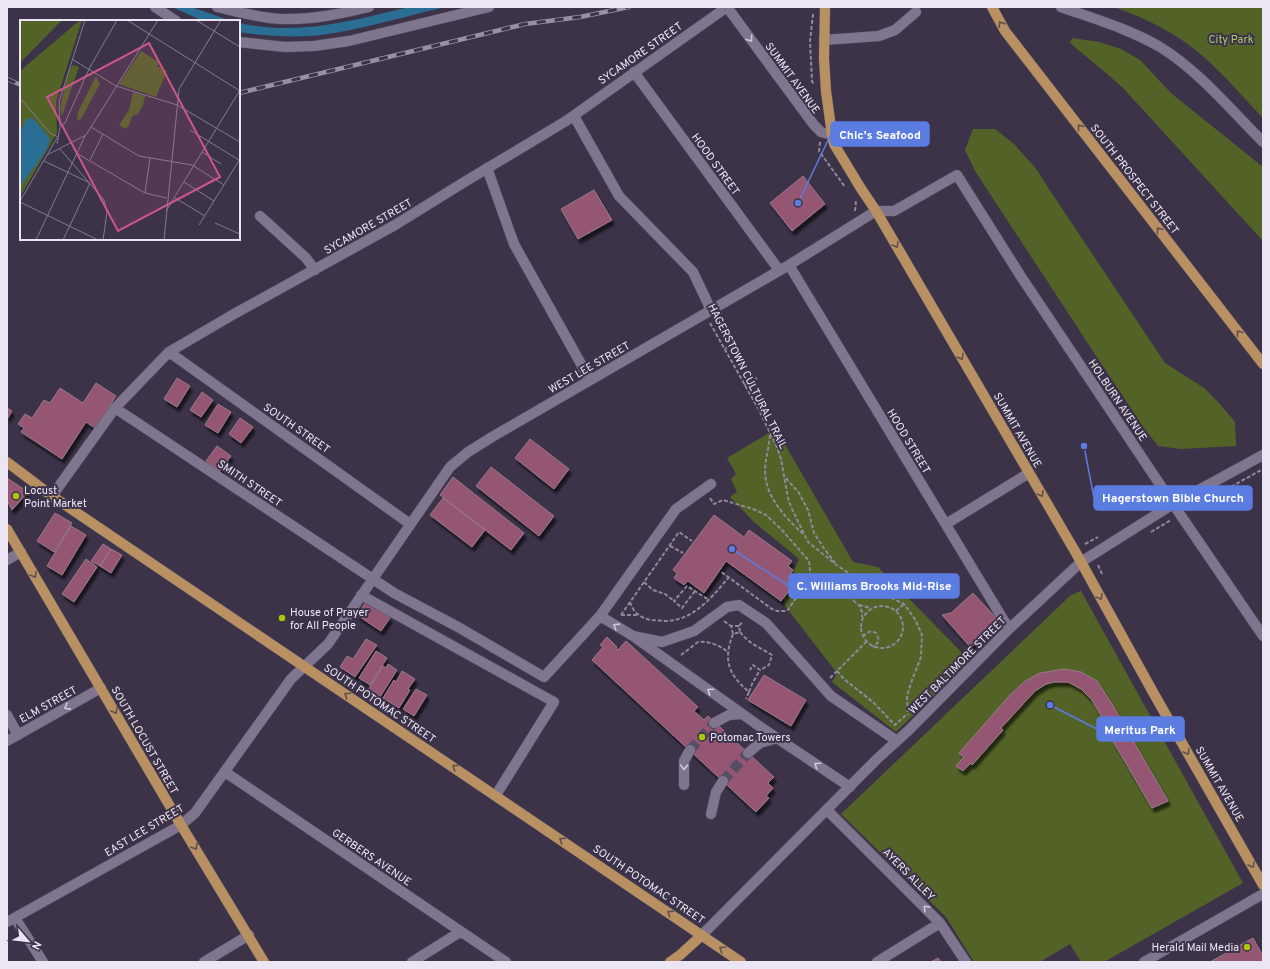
<svg xmlns="http://www.w3.org/2000/svg" width="1270" height="969" font-family="Overpass,sans-serif">
	<defs>
		<filter id="shadow"><feDropShadow dx="2.5" dy="4.5" stdDeviation="1" flood-color="#0009"/></filter>
	</defs>
	<rect width="100%" height="100%" fill="#3c3349"/>
	<path fill="#536328" d="M1113,7H1263V118C1244,98 1225,76 1205,58C1178,34 1147,18 1113,7Z
		M1072,38L1099,42L1121,49L1140,60L1172,94L1263,167V241L1123,88L1106,73L1070,43Z
		M973,129H995L1014,144L1037,170L1049,189L1165,363L1204,388L1220,404L1235,422L1236,446L1181,449L1158,446L1144,428L1089,345L975,171L965,150Z
		M776,429L853,562L878,567L970,661L896,732L832,682L837,673L785,606L783,592L799,559L754,522L730,497L737,492L731,479L736,474L727,458Z
		M1081,591L1243,883L1104,962H1081L1070,944L1040,962H974L946,917L841,814L1071,595Z"/>
	<path fill="#2a6f93" d="M172,7H191L232,21H203Z
		M409,7H446C405,16 361,30 321,35C294,38 266,36 239,32V23C299,36 351,21 409,7Z"/>
	<path fill="#945672" stroke="#987b87" filter="url(#shadow)" d="M803,176L825,204L792,231L770,203Z
		M594,190L612,220L578,239L561,209Z
		M177,378L190,386L177,407L164,399Z
		M96,383L116,396L95,428L86,422L62,459L21,432L24,428L18,424L25,414L32,418L44,400L50,403L60,388L83,403Z
		M202,392L213,400L201,417L190,410Z
		M218,404L231,412L218,433L205,425Z
		M7,408L12,411L7,419Z
		M240,418L253,427L241,443L229,434Z
		M530,439L569,469L554,489L515,458Z
		M217,446L231,456L220,471L206,461Z
		M491,467L554,516L539,536L476,486Z
		M453,477L524,533L511,550L440,495Z
		M7,478L28,492L12,510L7,500Z
		M443,498L485,530L472,547L430,515Z
		M55,513L72,523L54,552L37,541Z
		M714,515L744,537L749,530L792,561L788,566L793,570L787,580L789,582L787,585L791,588L781,601L726,561L704,593L688,581L684,585L674,578L677,573L673,570Z
		M71,526L86,535L62,575L47,566Z
		M103,544L111,549L100,566L91,561Z
		M111,549L122,555L111,573L100,566Z
		M86,559L97,567L74,602L62,594Z
		M973,593L998,620L971,648L942,615L951,613Z
		M366,602L390,618L381,631L357,615Z
		M607,637L617,647L616,648L618,650L626,641L698,707L694,711L704,720L708,716L774,777L768,783L773,788L766,796L769,798L756,812L592,660L603,647L600,645Z
		M366,639L377,645L355,677L340,667L347,656L353,659Z
		M376,651L387,658L370,685L359,678Z
		M388,664L397,670L380,697L368,690L383,666L386,668Z
		M1064,669L1081,672L1097,681L1112,704L1168,801L1152,808L1113,741L1115,739L1092,700L1081,689L1068,682H1054L1046,684L1035,691L1001,728L1003,730L972,765L971,763L963,771L956,766L964,757L959,753L1010,695L1024,682L1040,673Z
		M402,671L415,679L408,689L410,690L399,708L383,698L394,680L396,682Z
		M764,675L806,700L791,726L748,700Z
		M416,689L427,695L414,716L403,709Z
		M1253,938L1263,956V962H1210Z
		M938,958L941,962H931Z"/>
	<g fill="none" stroke-linecap="round" stroke-linejoin="round">
		<path stroke="#564e63" stroke-width="10" stroke-dasharray="10 5" stroke-linecap="butt" d="M690,750L714,723
			M723,781L748,753"/>
		<g stroke="#575061" stroke-width="11">
			<path id="minor" d="M155,7L176,21
				M217,7C238,12 259,18 281,19C311,20 340,14 369,7
				M727,7L814,125L821,132L832,135
				M1061,7C1095,19 1129,29 1160,47C1198,70 1232,111 1263,142
				M824,40L879,36L895,30L916,12
				M239,42L285,47L314,46L349,41L489,7
				M634,72L779,270
				M574,116L619,196L693,272L711,310
				M487,168L514,244L590,380
				M260,216L306,258L315,270
				M789,265L1009,629
				M169,352L410,524
				M115,408L394,593L458,627L544,677L600,616L676,509L711,484
				M52,496L115,408L169,352L234,314L395,225L466,181L566,121L727,7
				M946,524L1029,473
				M7,560L21,552
				M361,595L554,702L496,795
				M600,616L633,636L762,728L850,787
				M633,636L662,642L694,631L727,607L739,605L766,623L831,696L897,741
				M7,715L18,735
				M714,723L729,715L742,714
				M7,741L101,688
				M748,753L760,743L777,738
				M225,772L506,962
				M684,785V761L690,750
				M827,810L940,923L966,962
				M711,814L716,792L723,781
				M15,918L43,962
				M7,922L181,825L195,813L291,679L328,644L450,467L468,452L492,437L789,265L876,211H894L957,175L1020,275L1173,504L1263,636
				M702,935L877,759L909,730L1009,629L1081,562L1173,504L1263,455
				M204,962L249,935
				M412,962L460,932
				M877,962L940,923
				M1144,962L1263,894"/>
		</g>
		<g stroke="#575061" stroke-width="11">
			<path id="major" d="M825,7L824,59L826,91L832,135L834,144L860,187L876,211L1076,553L1154,694L1263,885
				M992,7L1005,31L1263,364
				M7,462L52,496L741,962
				M7,529L181,825L264,962
				M670,962L680,955L702,935"/>
		</g>
		<path stroke="#8f889a" stroke-width="2" stroke-dasharray="4 2" stroke-linecap="butt" d="M813,14L810,41L812,81L814,85
			M820,142L819,151L845,187
			M855,211L856,201
			M710,323L759,410L777,447L781,459L788,498L791,507L808,542L838,566L873,589L904,604L915,619L922,635L921,657L912,680L907,696L908,715
			M725,349L737,342
			M744,385L757,378
			M770,435C769,447 765,460 765,472C766,498 786,518 804,535
			M786,478L799,493L808,510L814,533L823,547L836,564
			M710,498L714,504L723,500L753,509L766,515L782,530L809,561L811,580L806,584L787,611H777L772,609L720,571
			M1189,510L1263,469
			M1151,532L1171,520
			M1085,544L1098,537
			M670,546L683,553
			M1098,565L1102,574
			M789,577L803,580L833,582L842,588L845,594L859,605L862,612V617
			M644,582L653,590L665,594L674,601
			M842,588L852,576
			M695,591L682,608L674,601L687,586L709,600
			M630,602C633,612 641,619 652,620C657,620 662,621 667,621C694,620 713,596 729,577
			M859,605L871,608
			M861 627a21 21 0 1 1 42 0a21 21 0 1 1-42 0Z
			M896,611L904,604
			M621,615L679,532L692,541
			M621,615H637
			M724,621L731,626
			M739,626H731L733,634L740,632L739,626L743,621
			M740,632C749,644 761,648 772,655L769,665L760,670
			M733,634C723,660 728,674 749,692L746,699
			M863,637C867,632 871,630 876,633C880,639 879,643 873,647
			M681,655L698,642C710,641 719,645 728,652
			M837,671L844,679L874,703L895,725L906,715
			M830,678L866,642
			M749,692L752,684L760,670L753,665L750,670"/>
		<use href="#minor" stroke="#7f758e" stroke-width="10"/>
		<use href="#major" stroke="#b99062" stroke-width="10"/>
		<g stroke="#9891a3" stroke-width="4.5">
			<path id="rail" d="M7,79L21,85
				M239,93L525,24L580,17L629,7"/>
		</g>
		<use href="#rail" stroke="#3c3349" stroke-width="3" stroke-dasharray="9" stroke-linecap="butt"/>
	</g>
	<defs><path id="oneway-chevron" d="M-2-3.5L2.5 0L-2 3.5" fill="none" stroke-width="1.6" stroke-linecap="round" stroke-linejoin="round"/></defs>
	<g stroke="#624f50">
		<use href="#oneway-chevron" transform="translate(1001 24) rotate(-122)"/>
		<use href="#oneway-chevron" transform="translate(1080 127) rotate(-128)"/>
		<use href="#oneway-chevron" transform="translate(1159 230) rotate(-128)"/>
		<use href="#oneway-chevron" transform="translate(896 245) rotate(60)"/>
		<use href="#oneway-chevron" transform="translate(1239 333) rotate(-128)"/>
		<use href="#oneway-chevron" transform="translate(961 357) rotate(60)"/>
		<use href="#oneway-chevron" transform="translate(1041 494) rotate(60)"/>
		<use href="#oneway-chevron" transform="translate(34 575) rotate(59)"/>
		<use href="#oneway-chevron" transform="translate(1100 597) rotate(61)"/>
		<use href="#oneway-chevron" transform="translate(347 695) rotate(-146)"/>
		<use href="#oneway-chevron" transform="translate(115 711) rotate(60)"/>
		<use href="#oneway-chevron" transform="translate(1187 752) rotate(60)"/>
		<use href="#oneway-chevron" transform="translate(455 767) rotate(-146)"/>
		<use href="#oneway-chevron" transform="translate(562 840) rotate(-146)"/>
		<use href="#oneway-chevron" transform="translate(195 847) rotate(58)"/>
		<use href="#oneway-chevron" transform="translate(1252 865) rotate(60)"/>
		<use href="#oneway-chevron" transform="translate(670 913) rotate(-146)"/>
		<use href="#oneway-chevron" transform="translate(722 949) rotate(-145)"/>
	</g>
	<g stroke="#d1cada">
		<use href="#oneway-chevron" transform="translate(750 39) rotate(54)"/>
		<use href="#oneway-chevron" transform="translate(616 626) rotate(-148)"/>
		<use href="#oneway-chevron" transform="translate(710 691) rotate(-145)"/>
		<use href="#oneway-chevron" transform="translate(67 707) rotate(151)"/>
		<use href="#oneway-chevron" transform="translate(817 765) rotate(-146)"/>
		<use href="#oneway-chevron" transform="translate(684 767) rotate(92)"/>
		<use href="#oneway-chevron" transform="translate(926 908) rotate(-134)"/>
	</g>
	<g fill="#afc507" stroke="#3c3349" stroke-width="1.5">
		<circle cx="16" cy="496" r="4"/>
		<circle cx="282" cy="618" r="4"/>
		<circle cx="702" cy="737" r="4"/>
		<circle cx="1247" cy="947" r="4"/>
	</g>
	<g text-anchor="middle" stroke-width="4" stroke-linejoin="round" paint-order="stroke">
		<g font-size="11" fill="#b1cb72" stroke="#3c3349">
			<text x="1231" y="43">City Park</text>
		</g>
		<g font-size="11" fill="#ece6f4" stroke="#3c3349">
			<text transform="translate(640 53) rotate(-35)" y="4">SYCAMORE STREET</text>
			<text transform="translate(793 78) rotate(54)" y="4">SUMMIT AVENUE</text>
			<text transform="translate(716 164) rotate(54)" y="4">HOOD STREET</text>
			<text transform="translate(1135 179) rotate(52)" y="4">SOUTH PROSPECT STREET</text>
			<text transform="translate(368 226) rotate(-30)" y="4">SYCAMORE STREET</text>
			<text transform="translate(589 367) rotate(-30)" y="4">WEST LEE STREET</text>
			<text transform="translate(748 376) rotate(63)" y="4">HAGERSTOWN CULTURAL TRAIL</text>
			<text transform="translate(1118 400) rotate(56)" y="4">HOLBURN AVENUE</text>
			<text transform="translate(297 428) rotate(35)" y="4">SOUTH STREET</text>
			<text transform="translate(1018 430) rotate(60)" y="4">SUMMIT AVENUE</text>
			<text transform="translate(909 441) rotate(59)" y="4">HOOD STREET</text>
			<text transform="translate(250 483) rotate(34)" y="4">SMITH STREET</text>
			<text transform="translate(957 665) rotate(-45)" y="4">WEST BALTIMORE STREET</text>
			<text transform="translate(380 703) rotate(34)" y="4">SOUTH POTOMAC STREET</text>
			<text transform="translate(48 704) rotate(-29)" y="4">ELM STREET</text>
			<text transform="translate(145 740) rotate(60)" y="4">SOUTH LOCUST STREET</text>
			<text transform="translate(1220 784) rotate(60)" y="4">SUMMIT AVENUE</text>
			<text transform="translate(144 830) rotate(-31)" y="4">EAST LEE STREET</text>
			<text transform="translate(372 857) rotate(34)" y="4">GERBERS AVENUE</text>
			<text transform="translate(909 874) rotate(45)" y="4">AYERS ALLEY</text>
			<text transform="translate(649 884) rotate(34)" y="4">SOUTH POTOMAC STREET</text>
		</g>
		<g font-size="11" fill="#ece6f4" stroke="#3c3349" text-anchor="start">
			<text x="24" y="494">Locust<tspan x="24" dy="13">Point Market</tspan></text>
			<text x="290" y="616">House of Prayer<tspan x="290" dy="13">for All People</tspan></text>
			<text x="710" y="741">Potomac Towers</text>
			<text x="1239" y="951" text-anchor="end">Herald Mail Media</text>
		</g>
	</g>
	<g transform="translate(20 20)">
		<rect width="220" height="220" fill="#3c3349"/>
		<path d="M0,0H42L0,43ZM60,0H62L36,81L37,113L0,177V51ZM121,31L139,42L137,46L147,51L136,77L99,64ZM53,45L59,47L42,96L40,88L48,52ZM76,56L80,64L61,99L57,101L58,92ZM113,72L125,76L123,85L118,94L112,96L109,106L105,109L99,105L109,90Z" fill="#536328"/>
		<path d="M7,98L14,99L30,119L26,131L0,167V113Z" fill="#2a6f93"/>
		<path fill="none" stroke="#827b8d" stroke-width="1" d="M107,0L220,71M176,0L220,27M52,39L96,66L157,85M0,78L30,113L38,117M157,85L220,122M40,106L39,82L65,0M71,107L119,136L172,145L204,165M170,110L219,140M37,124L40,107L45,103L69,49L97,0M40,129L84,180L87,192L83,220M182,132L201,144M58,134L125,173L147,178M27,135L66,115L138,0M70,140L83,114M24,141L70,163L43,220M164,162L194,181M125,173L130,138M155,178L185,196M0,181L37,118M0,182L78,220M146,191L220,70M195,203L220,214M179,205L220,139M16,220L65,116M144,220L159,69L201,0"/>
		<path fill="#cf5689" fill-opacity="0.15" stroke="#cf5689" stroke-width="2" d="M129,23L200,157L98,211L27,77Z"/>
		<rect width="220" height="220" fill="none" stroke="#ece6f4" stroke-width="2"/>
	</g>
	<path fill="none" stroke="#5b7ce0" stroke-width="1.5" d="M798 203L831 134M1084 446L1094 498M732 549L789 586M1050 705L1097 729"/>
	<g fill="#5b7ce0" stroke="#3c3349" stroke-width="1.5">
		<circle cx="798" cy="203" r="4"/>
		<circle cx="1084" cy="446" r="4"/>
		<circle cx="732" cy="549" r="4"/>
		<circle cx="1050" cy="705" r="4"/>
	</g>
	<g fill="#5b7ce0" stroke="#5b7ce0" stroke-width="1.5">
		<rect x="831" y="122" width="98" height="24" rx="4"/>
		<rect x="1094" y="486" width="158" height="24" rx="4"/>
		<rect x="789" y="574" width="170" height="24" rx="4"/>
		<rect x="1097" y="717" width="87" height="24" rx="4"/>
	</g>
	<g font-size="12" text-anchor="middle" font-weight="bold" fill="#fff">
		<text x="880" y="139">Chic's Seafood</text>
		<text x="1173" y="502">Hagerstown Bible Church</text>
		<text x="874" y="590">C. Williams Brooks Mid‐Rise</text>
		<text x="1140" y="734">Meritus Park</text>
	</g>
	<rect width="1270" height="969" fill="none" stroke="#ece6f4" stroke-width="16"/>
	<g transform="translate(28 941) rotate(118)" stroke="#3c3349" stroke-width="3" paint-order="stroke">
	<path d="M0-3L7 15L0 10L-7 15Z" fill="#ece6f4"/>
	<text y="-6" font-size="11" font-weight="bold" text-anchor="middle" fill="#ece6f4">N</text>
	</g>
</svg>
